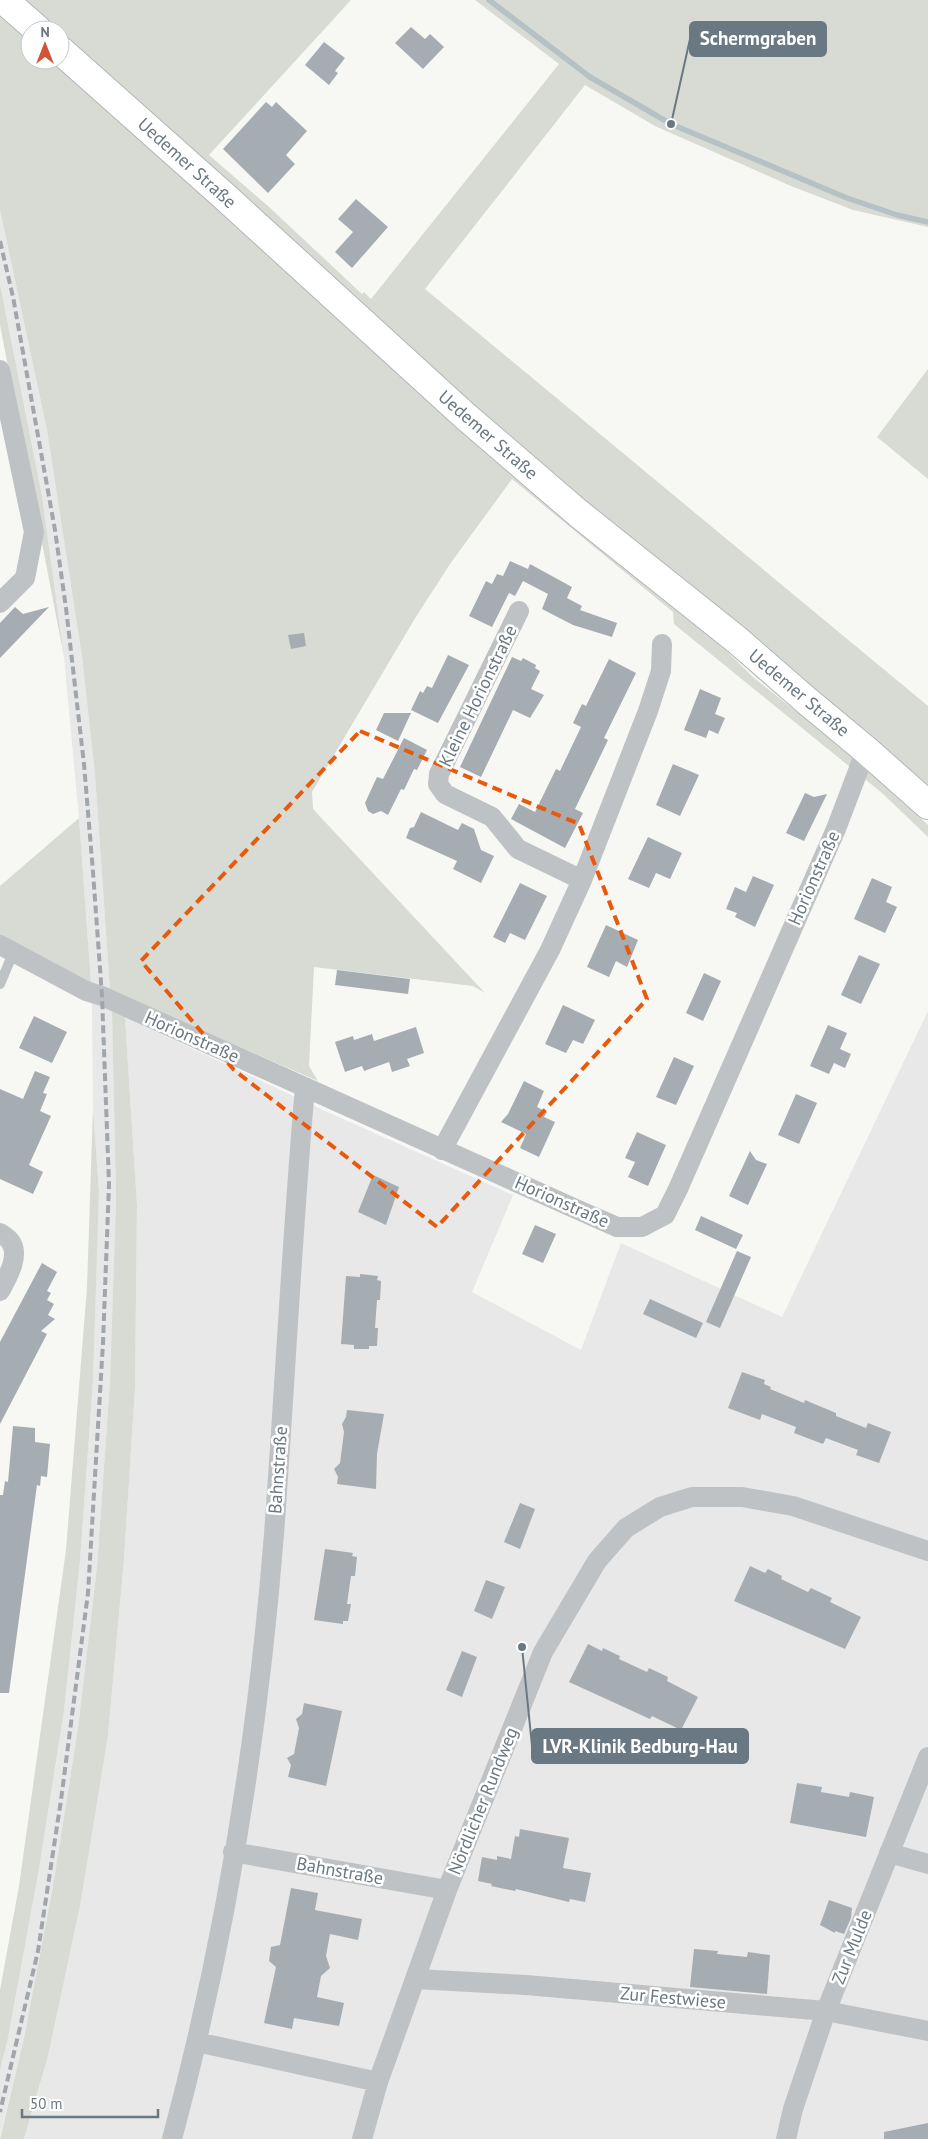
<svg xmlns="http://www.w3.org/2000/svg" width="928" height="2139" font-family="'PT Sans',sans-serif">
	<rect width="100%" height="100%" fill="#f7f7f4"/>
	<path fill="#e7e8e7" d="M0,210L47,430L82,657L95,774L110,990L91,983L79,818L64,657L42,496L0,284Z
		M92,1003L112,1011L116,1200L110,1381L97,1567L78,1728L53,1886L24,2038L0,2136V2070L8,2038L39,1869L64,1711L80,1561L93,1381L99,1192L93,1108Z
		M928,1011V2139H24L48,2056L108,1735L124,1559L135,1388L137,1205L125,1017L323,1110L513,1195L472,1292L581,1350L621,1243L782,1317Z"/>
	<path fill="#d7dbd4" d="M17,0H351L209,155L268,206L362,294L364,292L371,299L559,64L475,0H928V227L853,210L791,186L655,126L585,85L425,289L928,706V789L540,467L60,38V30H51Z
		M0,9L30,35V60H58L681,606L754,678L846,751L928,825V837L882,793L674,624L673,612L512,479L450,564L414,620L312,792L313,809L485,993L473,986L314,967L309,1066L318,1081L110,990L95,774L82,657L47,430L0,210Z
		M0,284L42,496L64,657L0,325Z
		M928,369V479L877,437Z
		M79,818L91,983L0,938V886Z
		M112,1011L125,1017L137,1205L135,1388L124,1559L108,1735L81,1900L48,2056L24,2139H0L24,2038L53,1886L78,1728L97,1567L110,1381L116,1200Z
		M93,1108L99,1192L93,1381L80,1561L64,1711L39,1869L8,2038L0,2070V1990L19,1886L66,1550L87,1287Z"/>
	<g fill="none" stroke-linecap="round" stroke-linejoin="round">
		<path stroke="#b5c1c4" stroke-width="5.5" d="M489,0L590,77L671,124L847,198L897,215L928,222"/>
	</g>
	<path fill="#a6adb2" d="M411,27L425,39L430,34L444,47L423,69L395,43Z
		M324,42L345,58L335,71L338,73L329,85L305,65Z
		M266,102L272,107L276,102L307,131L286,155L295,164L268,193L223,149Z
		M356,199L388,227L352,268L335,252L353,232L338,219Z
		M510,561L528,569L530,564L572,587L567,598L582,606L580,610L617,623L612,637L573,625L542,609L548,594L523,581L515,596L509,593L492,627L469,616L486,581L492,584L497,574L503,576Z
		M15,607L23,614L49,607L0,658V623Z
		M304,633L306,646L291,649L288,635Z
		M448,655L469,665L438,723L411,710L420,691L423,693L427,686L432,688Z
		M512,657L521,661L523,658L536,665L535,668L540,671L531,689L544,695L530,718L513,710L481,777L460,767Z
		M609,659L636,673L604,738L608,740L575,809L583,813L565,848L511,819L519,804L535,812L556,769L560,771L581,727L573,723L582,704L586,706Z
		M700,689L721,698L715,714L725,718L718,734L709,730L706,738L684,730Z
		M384,713H411L398,741L376,730Z
		M404,738L427,750L417,770L414,769L404,790L401,789L388,815L381,811L373,814L368,811L365,803L377,777L383,779Z
		M673,764L699,775L680,816L656,805Z
		M805,793L814,797L827,794L804,841L786,833Z
		M421,812L458,830L462,823L474,829L481,850L494,856L481,883L453,869L457,861L406,838L410,828L414,827Z
		M648,837L682,853L670,879L656,873L649,888L628,879Z
		M753,876L774,885L755,927L735,917L737,913L726,909L735,887L746,892Z
		M872,878L892,887L886,902L897,907L885,933L854,919Z
		M520,883L547,896L525,940L510,933L505,943L493,937Z
		M606,925L638,940L627,967L616,961L609,977L587,967Z
		M859,955L880,964L861,1004L841,995Z
		M337,970L410,979L408,994L335,985Z
		M704,973L721,981L703,1021L686,1013Z
		M563,1005L595,1020L583,1044L573,1040L566,1053L545,1044Z
		M34,1016L67,1032L52,1063L19,1048Z
		M828,1025L847,1033L840,1049L851,1054L845,1068L834,1063L829,1074L810,1066Z
		M416,1027L424,1053L407,1059L410,1066L392,1072L389,1062L364,1071L362,1066L345,1072L335,1042L353,1036L354,1040L372,1034L374,1041Z
		M674,1057L694,1066L676,1105L656,1097Z
		M35,1071L50,1077L43,1093L47,1094L40,1111L51,1116L29,1165L43,1172L33,1194L0,1179V1089L23,1099Z
		M524,1081L544,1091L537,1107L547,1112L544,1117L555,1122L539,1157L520,1148L526,1134L501,1122L508,1114Z
		M796,1094L817,1103L799,1144L778,1135Z
		M637,1132L666,1145L648,1186L628,1177L635,1162L625,1158Z
		M750,1151L756,1160L767,1164L748,1205L729,1196Z
		M373,1175L399,1187L386,1225L358,1212Z
		M701,1216L743,1235L736,1249L695,1230Z
		M535,1225L556,1234L543,1263L522,1254Z
		M737,1251L751,1257L720,1328L706,1322Z
		M42,1263L57,1272L47,1291L51,1293L47,1300L54,1304L48,1315L55,1319L41,1331L47,1334L0,1424V1342Z
		M360,1274L378,1276L377,1280L381,1281L380,1300H377L375,1328H378L377,1346H369V1349H354V1345L341,1344L346,1276L360,1277Z
		M650,1299L703,1323L696,1338L643,1314Z
		M742,1372L765,1380L764,1384L771,1387L770,1389L804,1403L805,1400L836,1413V1416L866,1428L868,1423L891,1432L879,1463L856,1455L858,1450L826,1438L823,1444L794,1433L796,1427L762,1414L760,1420L728,1408Z
		M347,1410L384,1414L377,1454L376,1489L337,1484L338,1477L334,1469L340,1463L344,1432L342,1424L346,1417Z
		M13,1426L35,1428V1442L50,1444L47,1477L41,1476L40,1486L37,1485L9,1693H0V1495H3L5,1481L8,1482Z
		M520,1503L535,1509L520,1549L504,1542Z
		M325,1549L353,1553L352,1556L357,1557L355,1576H351L347,1604H351L348,1621H343V1624L314,1620Z
		M750,1566L765,1573L768,1569L782,1576L781,1579L808,1592L811,1588L832,1598L830,1602L861,1617L845,1649L734,1601Z
		M486,1580L505,1587L492,1619L474,1611Z
		M588,1644L602,1651L603,1648L620,1656L619,1659L647,1672L649,1668L668,1677L667,1681L698,1697L681,1730L652,1716L650,1719L569,1682Z
		M462,1651L477,1657L462,1697L446,1690Z
		M304,1703L342,1711L326,1786L288,1777L291,1765L287,1758L294,1754L299,1728L296,1719L302,1714Z
		M797,1783L822,1787L821,1792L849,1797L850,1792L874,1797L866,1837L790,1823Z
		M520,1829L569,1838L563,1868L591,1873L585,1902L570,1899L569,1902L516,1889L515,1891L491,1886L492,1884L478,1881L482,1857L497,1860V1856L511,1859L515,1836L519,1837Z
		M291,1888L318,1893L315,1910L362,1919L358,1940L330,1934L326,1956L330,1968L321,1976L317,1997L344,2003L339,2026L294,2018L292,2029L264,2023L276,1967L269,1961L271,1947L280,1945Z
		M829,1900L852,1908L851,1918L844,1934L835,1931V1933L820,1925Z
		M694,1949L718,1951L717,1954L747,1957L748,1952L770,1955L767,1994L690,1987Z
		M928,2123V2139H884V2132Z"/>
	<g fill="none" stroke-linecap="round" stroke-linejoin="round">
		<g stroke="#b1b6ba" stroke-width="30">
			<path id="secondary" d="M4,0L38,30
				M60,50L224,196L464,415L578,513L737,640L807,701L866,750L928,805"/>
		</g>
		<path stroke="#bec2c5" stroke-width="10" d="M0,984L14,951"/>
		<path stroke="#bec2c5" stroke-width="20" d="M0,370L34,532L25,578L0,603
			M519,611L439,774L438,784L445,794L492,817L518,849L582,880
			M0,945L86,991L102,996L576,1209L617,1227H642L665,1215L678,1189L836,829L866,750
			M442,1150L550,950L582,880L648,711L661,671L662,644
			M0,1233C3,1235 8,1238 10,1241C21,1255 7,1278 0,1291
			M233,1852L447,1890
			M889,1853L928,1864
			M416,1979L526,1985L826,2011L928,2031
			M197,2042L378,2082
			M172,2139C225,1942 258,1738 274,1534C285,1385 292,1236 305,1087
			M362,2139L378,2082L447,1890L543,1652L597,1561L626,1528L660,1507L692,1497H742L793,1506L928,1551
			M786,2139L793,2109L826,2011L928,1757"/>
		<use href="#secondary" stroke="#fff" stroke-width="28"/>
		<path stroke="#a0a6ab" stroke-width="4" stroke-dasharray="8 4" stroke-linecap="butt" d="M0,241L13,297L55,530L66,608L84,764L93,872L102,996L109,1184L103,1343L88,1593L61,1800L38,1951L0,2112"/>
	</g>
	<path fill="none" stroke="#e8590c" stroke-width="4" stroke-dasharray="10 6" stroke-linejoin="round" d="M360,731L579,824L647,999L437,1227L234,1070L141,961Z"/>
	<g text-anchor="middle" stroke-width="5" stroke-linejoin="round" paint-order="stroke">
		<g font-size="18" fill="#697882" stroke="#fff">
			<text transform="translate(187 163) rotate(42)" y="6">Uedemer Straße</text>
			<text transform="translate(488 435) rotate(41)" y="6">Uedemer Straße</text>
			<text transform="translate(799 693) rotate(40)" y="6">Uedemer Straße</text>
			<text transform="translate(478 696) rotate(-64)" y="6">Kleine Horionstraße</text>
			<text transform="translate(814 878) rotate(-66)" y="6">Horionstraße</text>
			<text transform="translate(192 1037) rotate(24)" y="6">Horionstraße</text>
			<text transform="translate(562 1202) rotate(24)" y="6">Horionstraße</text>
			<text transform="translate(278 1470) rotate(-86)" y="6">Bahnstraße</text>
			<text transform="translate(483 1801) rotate(-68)" y="6">Nördlicher Rundweg</text>
			<text transform="translate(340 1871) rotate(10)" y="6">Bahnstraße</text>
			<text transform="translate(852 1947) rotate(-68)" y="6">Zur Mulde</text>
			<text transform="translate(673 1998) rotate(5)" y="6">Zur Festwiese</text>
		</g>
	</g>
	<path fill="none" stroke="#697882" stroke-width="2" d="M671 124L690 39M522 1647L532 1746"/>
	<g fill="#697882" stroke="#fff" stroke-width="2">
		<circle cx="671" cy="124" r="5"/>
		<circle cx="522" cy="1647" r="5"/>
	</g>
	<g fill="#697882" stroke="#697882" stroke-width="2">
		<rect x="690" y="22" width="136" height="34" rx="5"/>
		<rect x="532" y="1729" width="216" height="34" rx="5"/>
	</g>
	<g font-size="19" text-anchor="middle" font-weight="bold" fill="#fff">
		<text x="758" y="45">Schermgraben</text>
		<text x="640" y="1753">LVR-Klinik Bedburg-Hau</text>
	</g>
	<g transform="translate(45 45)"><circle r="24" fill="#ffffff" stroke="#c3c9cd"/>
	<path d="M0-4L9 19L0 12L-9 19Z" fill="#d25438"/>
	<text y="-8" font-size="14" font-weight="bold" text-anchor="middle" fill="#697882">N</text>
	</g>
	<path d="M22 2109v8h136v-8" fill="none" stroke="#697882" stroke-width="2.5"/>
	<text x="30" y="2109" font-size="15" fill="#697882" stroke="#ffffff" stroke-width="4" paint-order="stroke">50 m</text>
</svg>
